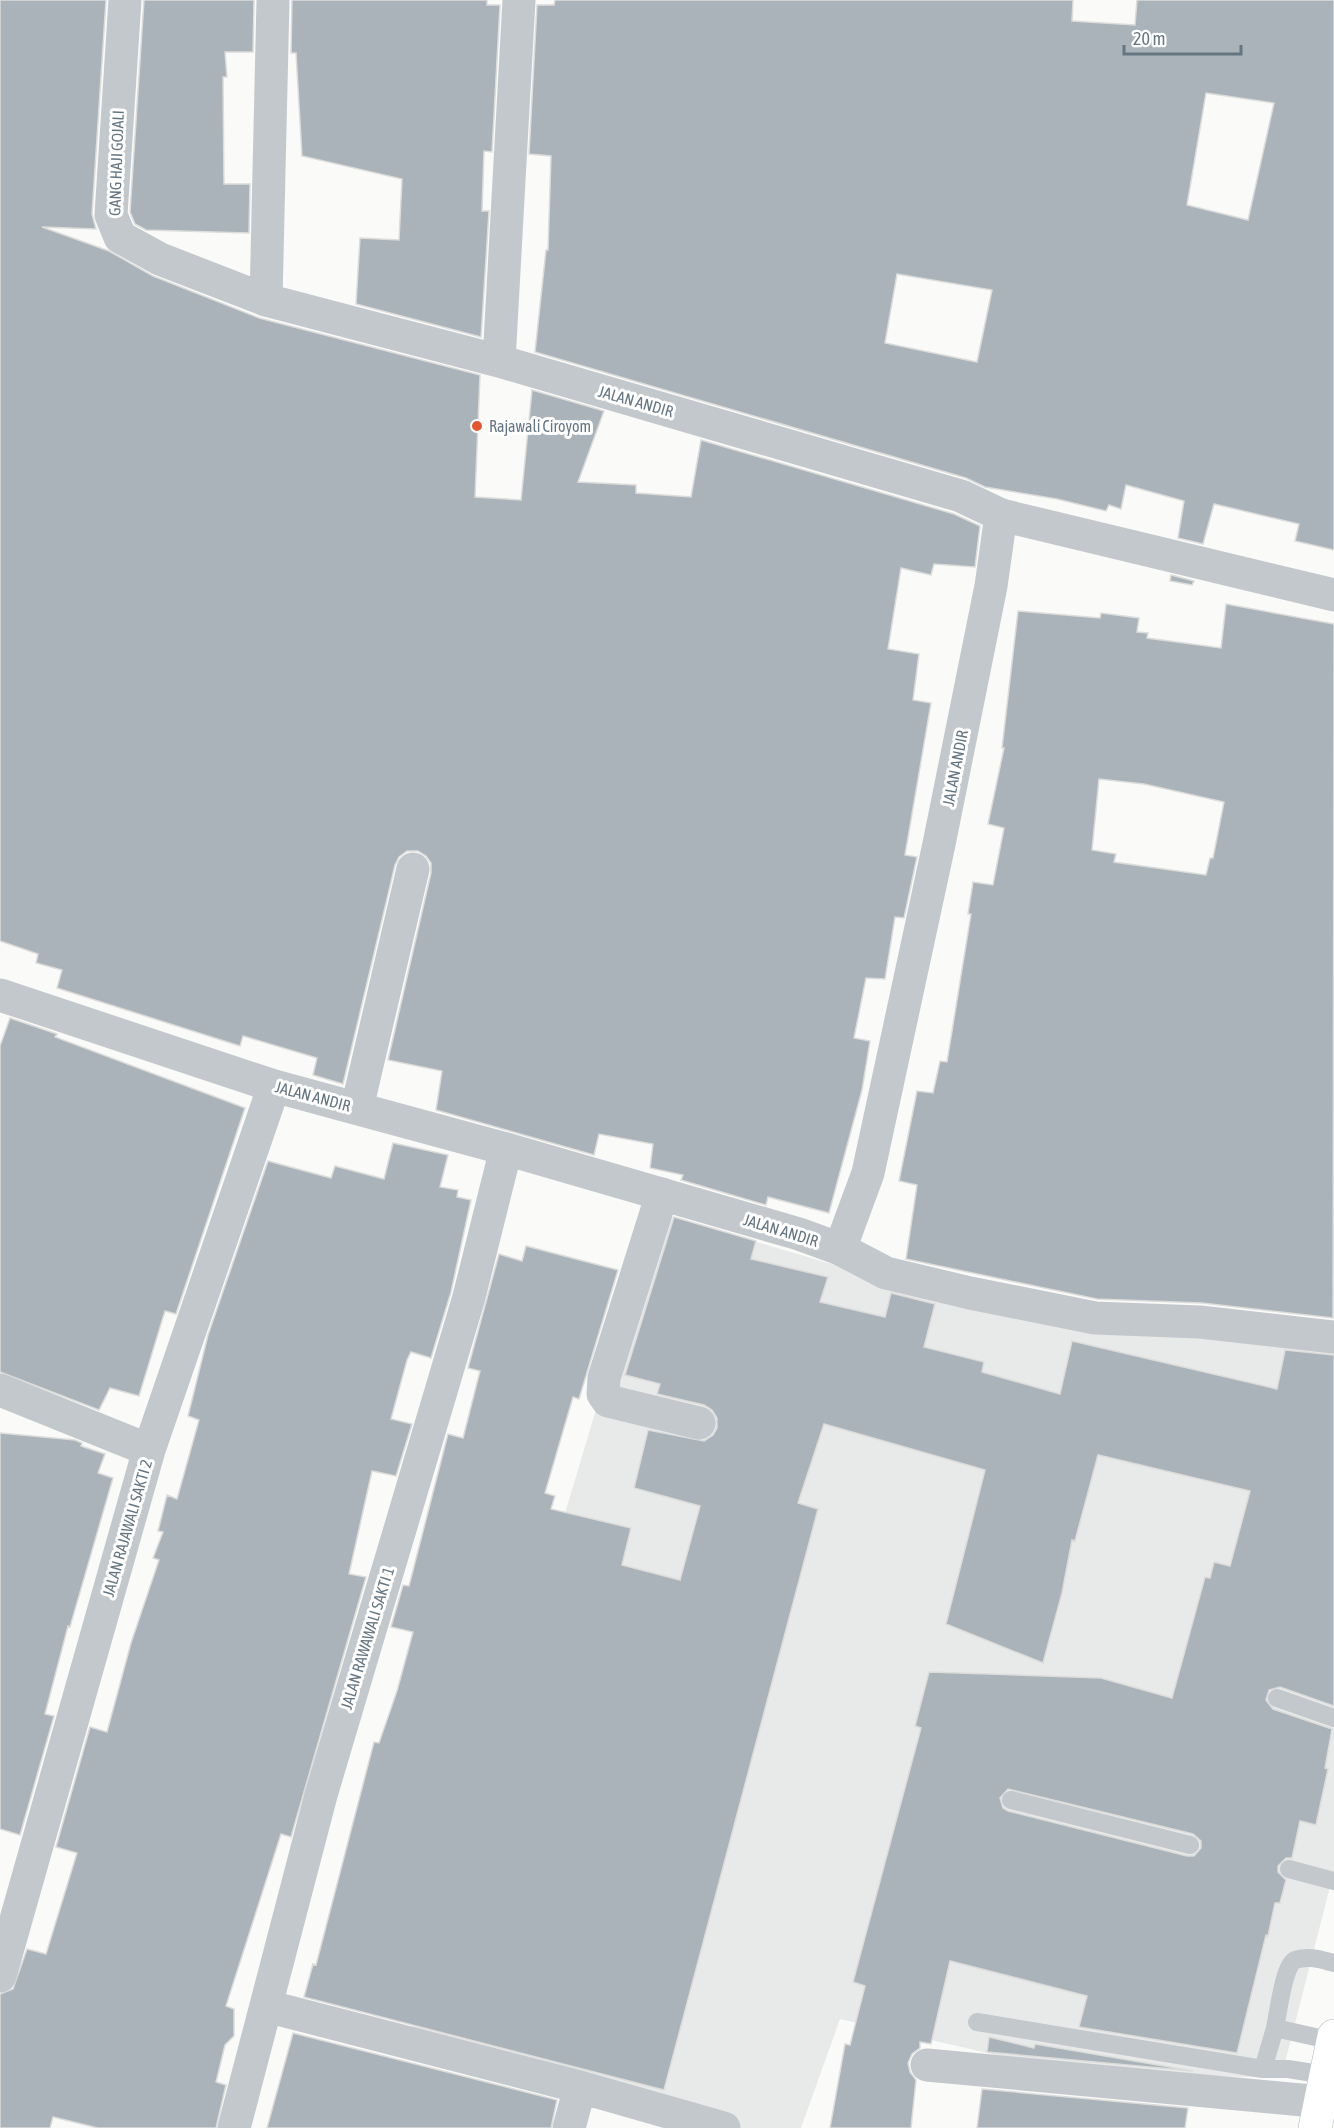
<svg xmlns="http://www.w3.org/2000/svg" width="1334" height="2128" font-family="'Asap Condensed',sans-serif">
	<rect width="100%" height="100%" fill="#fafaf8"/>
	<path fill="#e8e9e9" d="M655,1212L848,1269L1334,1346V1871L1281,2078L1070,2072L840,2019L801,2128H706L406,2046Z"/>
	<path fill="#aab3b9" stroke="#dcdcda" stroke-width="1.5" fill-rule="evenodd" d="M0,0H106L92,214L96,229L42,227L109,251L153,276L259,318L480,375L475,497L521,500L532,390L604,411L578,482L636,485V493L691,497L701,440L954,514L980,526L975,567L934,564L931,575L901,568L888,649L919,654L913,700L931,703L905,855L917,857L904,918L895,917L885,979L866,978L854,1038L870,1041L862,1090L829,1213L768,1197L766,1205L681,1180L683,1175L650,1168L653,1144L599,1134L594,1155L436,1110L442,1071L388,1060L431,873V863L426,856L418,851H407L399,857L395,865L343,1084L313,1075L317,1058L243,1036L240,1046L57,988L62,970L36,963L38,954L0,941Z
		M144,0H254L253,52H225L227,77H223L224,184H250L249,233L146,230L135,224L130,212Z
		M292,0H487V5H500L492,152L484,151L482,211H489L481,337L356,304L360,238L399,240L402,179L302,156L296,53H291Z
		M555,0H1073L1072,21L1135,25L1137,0H1334V550L1295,541L1299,524L1214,504L1203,544L1178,538L1184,501L1126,485L1121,509L1109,505L1106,511L1057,499L985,487L966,478L535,352L546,250H548L551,156L529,154L537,5H554ZM1206,93L1274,103L1248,220L1187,205ZM897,274L992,290L977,362L885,343Z
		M1171,575L1194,581L1192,585L1170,581Z
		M1226,604L1334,624L1333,1318L1202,1303L1097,1299L906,1259L917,1185L899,1181L917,1091L933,1093L940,1061L947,1062L971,914H968L973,882L993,885L1004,828L988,824L1004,748H1002L1018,611L1100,618L1101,613L1139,618L1137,632L1148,633L1147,638L1221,648ZM1099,779L1144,784L1224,802L1213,858H1210L1206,875L1114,862L1116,854L1092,850Z
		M10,1018L57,1034L55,1037L245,1108L176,1314L165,1311L139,1396L110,1388L99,1410L0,1372V1046Z
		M393,1143L448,1155L440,1187L458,1190L457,1197L471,1200L451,1292L431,1358L411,1352L407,1360L391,1419L412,1424L396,1476L372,1471L349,1574L366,1577L291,1837L281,1834L226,2006L234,2009V2036L225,2045L216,2082L226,2085L216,2128H98L53,2117L50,2128H0V1994L13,1989L27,1949L46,1954L77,1853L56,1847L90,1727L107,1732L131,1643L159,1560L153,1558L163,1532L158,1531L167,1495L177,1499L199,1420L188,1416L208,1335L268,1161L331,1178L335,1166L384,1179Z
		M674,1217L756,1241L751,1259L828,1277L820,1302L885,1317L891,1293L935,1304L924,1347L984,1362L982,1372L1060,1394L1072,1341L1277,1389L1285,1350L1334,1355V1706L1280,1687L1269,1690L1266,1700L1273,1709L1332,1729L1325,1768L1328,1769L1316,1825L1300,1821L1292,1858H1286L1278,1866V1872L1286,1880L1280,1903H1275L1268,1936L1266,1935L1237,2053L1079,2027L1087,1996L950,1961L931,2044L920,2042V2048L912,2054L908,2063L910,2072L916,2080L911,2128H830L845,2044L850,2045L865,1986L853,1982L921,1728L915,1726L929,1672L1101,1678L1172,1698L1205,1577L1210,1578L1214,1562L1230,1566L1250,1491L1098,1455L1075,1541L1072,1540L1062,1593L1043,1663L946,1624L985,1470L824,1424L798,1503L818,1509L664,2090L304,1997L313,1964L316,1965L374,1742L379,1743L397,1691L413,1632L391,1627L403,1585L409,1586L448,1434L463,1438L480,1371L468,1368L499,1254L522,1261L526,1246L618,1270L579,1399L573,1397L545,1493L555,1496L551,1509L631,1528L622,1565L680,1580L700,1506L634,1488L648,1430L704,1441L713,1435L717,1428V1418L712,1410L704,1405L657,1394L660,1384L625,1375ZM1008,1789L1193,1834L1201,1841V1848L1194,1856H1187L1008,1811L1003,1808L1000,1798Z
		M0,1433L75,1440L82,1443L81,1446L105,1454L98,1473L113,1478L70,1627L68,1626L45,1714L54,1716L20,1835L0,1829Z
		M293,2033L557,2100L551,2128H267Z
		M989,2037L1034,2048L1035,2044L1193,2071L987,2052Z
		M982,2089L1188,2108L1185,2128H977Z"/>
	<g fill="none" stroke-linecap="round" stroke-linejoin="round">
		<g stroke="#b5babe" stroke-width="34">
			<path id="primary" d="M1315,2128L1334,2036"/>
		</g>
		<path stroke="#c3c8cc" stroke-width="18" d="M1277,1698L1334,1718
			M1011,1800L1190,1845
			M1289,1869L1334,1881
			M977,2022L1263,2069L1275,2028
			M1333,2041L1275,2028C1278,2014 1284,1964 1295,1960C1308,1955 1322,1960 1334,1963
			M1263,2069H1288L1326,2075"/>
		<path stroke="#c3c8cc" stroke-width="33" d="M125,0L111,215L120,237L160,259L266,300L499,361L961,496L1001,515
			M266,300L273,0
			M499,361L519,0
			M357,1108L413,869
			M662,1194L604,1378L603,1394L608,1401L699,1423
			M840,1249L886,1273L970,1293L1095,1318L1200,1322L1334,1337
			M0,1390L149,1450
			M0,1976L149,1450L274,1086
			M266,2006L580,2087L724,2128
			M927,2065L1334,2103
			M234,2128L321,1795L469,1297L506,1149
			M569,2128L580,2087"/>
		<path stroke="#c3c8cc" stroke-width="33" d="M0,995L274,1086L506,1149L799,1234L840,1249L868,1173L939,844L991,586L1001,515L1334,595"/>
		<use href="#primary" stroke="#fff" stroke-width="33"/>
	</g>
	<circle fill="#e4572e" stroke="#fff" stroke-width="2" cx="477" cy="426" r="6"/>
	<g text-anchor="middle" stroke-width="6" stroke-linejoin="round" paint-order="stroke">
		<g font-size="16" fill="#657683" stroke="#fff">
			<text transform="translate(116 163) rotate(-88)" y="6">GANG HAJI GOJALI</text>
			<text transform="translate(636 401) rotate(16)" y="6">JALAN ANDIR</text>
			<text transform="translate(955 768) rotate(-79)" y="6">JALAN ANDIR</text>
			<text transform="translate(313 1096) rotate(15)" y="6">JALAN ANDIR</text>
			<text transform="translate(781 1230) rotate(17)" y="6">JALAN ANDIR</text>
			<text transform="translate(127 1528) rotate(-74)" y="6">JALAN RAJAWALI SAKTI 2</text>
			<text transform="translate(367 1638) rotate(-73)" y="6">JALAN RAWAWALI SAKTI 1</text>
		</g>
		<g font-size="16" fill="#657683" stroke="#fff" text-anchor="start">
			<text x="489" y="432">Rajawali Ciroyom</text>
		</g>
	</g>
	<path d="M1124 45v9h117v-9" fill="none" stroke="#657683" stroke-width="3"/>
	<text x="1133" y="45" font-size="18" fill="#657683" stroke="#ffffff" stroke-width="4.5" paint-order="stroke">20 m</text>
</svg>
